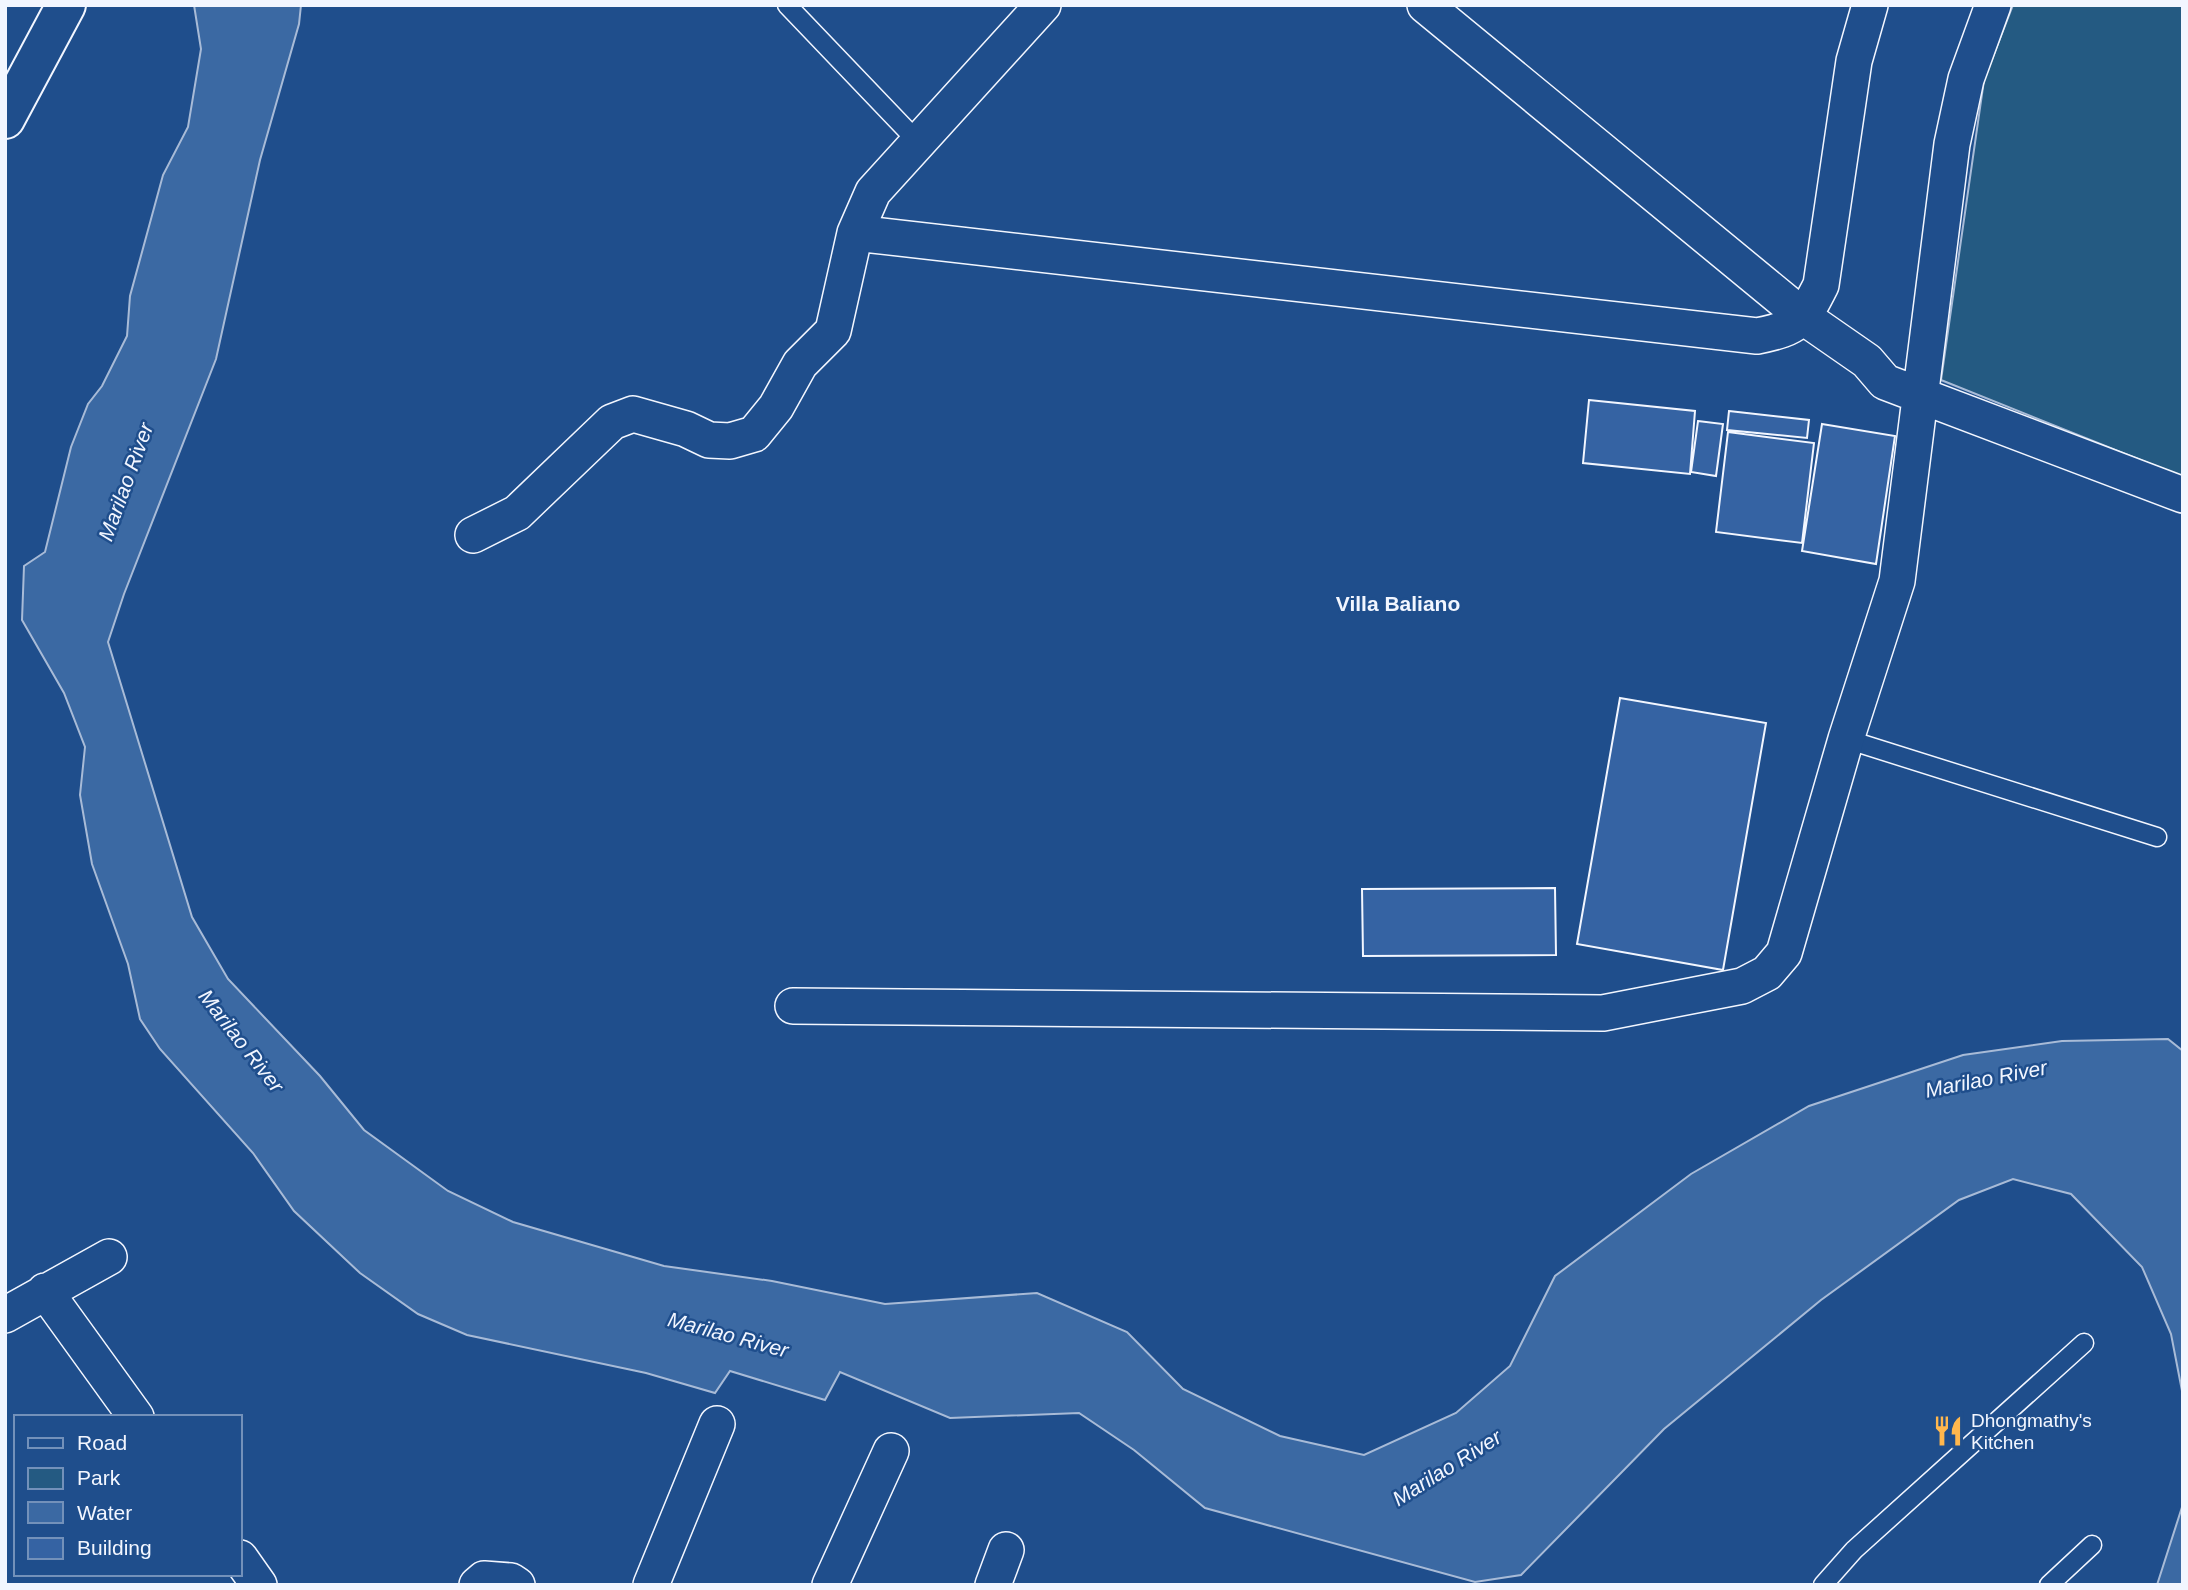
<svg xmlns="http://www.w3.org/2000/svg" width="2188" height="1590" font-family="Helvetica,sans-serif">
	<rect width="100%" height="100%" fill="#1f4e8c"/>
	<path fill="#245a82" stroke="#a8bbd7" stroke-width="2" d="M2013,5H2183V477L1941,380L1984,80Z"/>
	<path fill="#3b69a3" stroke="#a8bbd7" stroke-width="2" d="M194,5H301L299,24L260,160L216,359L124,594L108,642L192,917L228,979L320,1076L364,1130L448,1191L513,1222L664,1266L772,1281L885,1304L1037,1293L1127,1332L1183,1389L1280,1436L1364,1455L1456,1413L1510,1366L1555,1276L1691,1174L1809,1106L1963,1055L2062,1041L2168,1039L2183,1051V1396L2171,1334L2142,1267L2071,1194L2013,1179L1959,1200L1821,1300L1664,1429L1521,1575L1475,1582L1205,1508L1134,1450L1079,1413L950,1418L840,1372L825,1400L730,1371L715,1393L646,1373L467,1335L418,1314L360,1273L294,1211L253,1153L160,1049L140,1019L128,964L92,864L80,795L85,747L64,693L22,620L24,566L45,552L71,447L88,404L102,386L127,336L130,296L163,175L188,127L201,49Z
		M2183,1504V1585H2157Z"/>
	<path fill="#3563a3" stroke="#f2f6ff" stroke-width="2" d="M1589,400L1695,411L1690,474L1583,463Z
		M1729,411L1809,420L1807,438L1727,430Z
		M1698,421L1723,424L1716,476L1691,472Z
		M1822,424L1895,436L1876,564L1802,551Z
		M1728,432L1814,443L1802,543L1716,532Z
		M1620,698L1766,723L1723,970L1577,944Z
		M1555,888L1556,955L1363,956L1362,889Z"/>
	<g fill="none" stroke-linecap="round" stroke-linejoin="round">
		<g stroke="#f2f6ff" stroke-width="21">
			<path id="service" d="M787,5L919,143
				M1846,739L2157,837
				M1823,1585L1854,1550L2084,1343
				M2049,1585L2092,1545"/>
		</g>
		<g stroke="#f2f6ff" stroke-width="38">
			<path id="minor" d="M1425,5L1805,318L1867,361L1885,382L2183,495
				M855,233L1757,336C1798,328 1803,321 1821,285L1854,61L1870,5
				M473,535L517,513L612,422L633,414L686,429L709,440L730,441L754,434L776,407L800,364L833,331L855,233L873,192L1043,5
				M793,1006L1603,1013L1742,986L1767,973L1784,953L1846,739L1897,581L1952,144L1966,79L1993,5
				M45,1291L136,1417
				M5,1315L109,1257
				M240,1558L259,1585
				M477,1585L484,1579L511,1581L517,1585
				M651,1585L717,1424
				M830,1585L891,1451
				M993,1585L1006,1550"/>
		</g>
		<g stroke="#f2f6ff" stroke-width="42">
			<path id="secondary" d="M5,119L66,5"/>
		</g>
		<use href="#service" stroke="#1f4e8c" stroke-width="18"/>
		<use href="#minor" stroke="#1f4e8c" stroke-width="35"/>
		<use href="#secondary" stroke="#1f4e8c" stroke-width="38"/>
	</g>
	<defs>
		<g id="restaurant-bare" transform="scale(2.415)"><path d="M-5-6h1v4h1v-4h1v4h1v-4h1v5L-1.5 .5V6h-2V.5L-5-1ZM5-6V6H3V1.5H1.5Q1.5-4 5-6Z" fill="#ffb74d" stroke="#1f4e8c" stroke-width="2.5" paint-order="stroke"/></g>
	</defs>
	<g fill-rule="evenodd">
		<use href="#restaurant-bare" x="1948" y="1431"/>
	</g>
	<g text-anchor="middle" stroke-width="5" stroke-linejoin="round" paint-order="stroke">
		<g font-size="19" fill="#f2f6ff" stroke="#1f4e8c" text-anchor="start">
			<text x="1971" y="1427">Dhongmathy's<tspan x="1971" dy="22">Kitchen</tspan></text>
		</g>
		<g font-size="21" font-style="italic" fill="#f2f6ff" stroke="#1f4e8c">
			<text transform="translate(126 482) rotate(-70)" y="7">Marilao River</text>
			<text transform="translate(241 1041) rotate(52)" y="7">Marilao River</text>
			<text transform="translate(1986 1079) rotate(-11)" y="7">Marilao River</text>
			<text transform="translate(728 1335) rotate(15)" y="7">Marilao River</text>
			<text transform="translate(1447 1468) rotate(-32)" y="7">Marilao River</text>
		</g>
		<g font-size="21" font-weight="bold" fill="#f2f6ff" stroke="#1f4e8c">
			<text x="1398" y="611">Villa Baliano</text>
		</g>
	</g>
	<rect width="2188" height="1590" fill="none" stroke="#f2f6ff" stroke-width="14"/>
	<rect x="14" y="1415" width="228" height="161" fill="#1f4e8c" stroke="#7391ba" stroke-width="2"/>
	<rect x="28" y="1438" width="35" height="10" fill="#1f4e8c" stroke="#7391ba" stroke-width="2"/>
	<text x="77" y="1450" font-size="21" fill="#f2f6ff">Road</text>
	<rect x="28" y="1468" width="35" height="21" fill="#245a82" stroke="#7391ba" stroke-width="2"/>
	<text x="77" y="1485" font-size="21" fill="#f2f6ff">Park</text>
	<rect x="28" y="1502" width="35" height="21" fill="#3b69a3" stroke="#7391ba" stroke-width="2"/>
	<text x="77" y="1520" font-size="21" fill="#f2f6ff">Water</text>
	<rect x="28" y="1538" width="35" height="21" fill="#3563a3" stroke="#7391ba" stroke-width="2"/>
	<text x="77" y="1555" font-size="21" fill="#f2f6ff">Building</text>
</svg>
